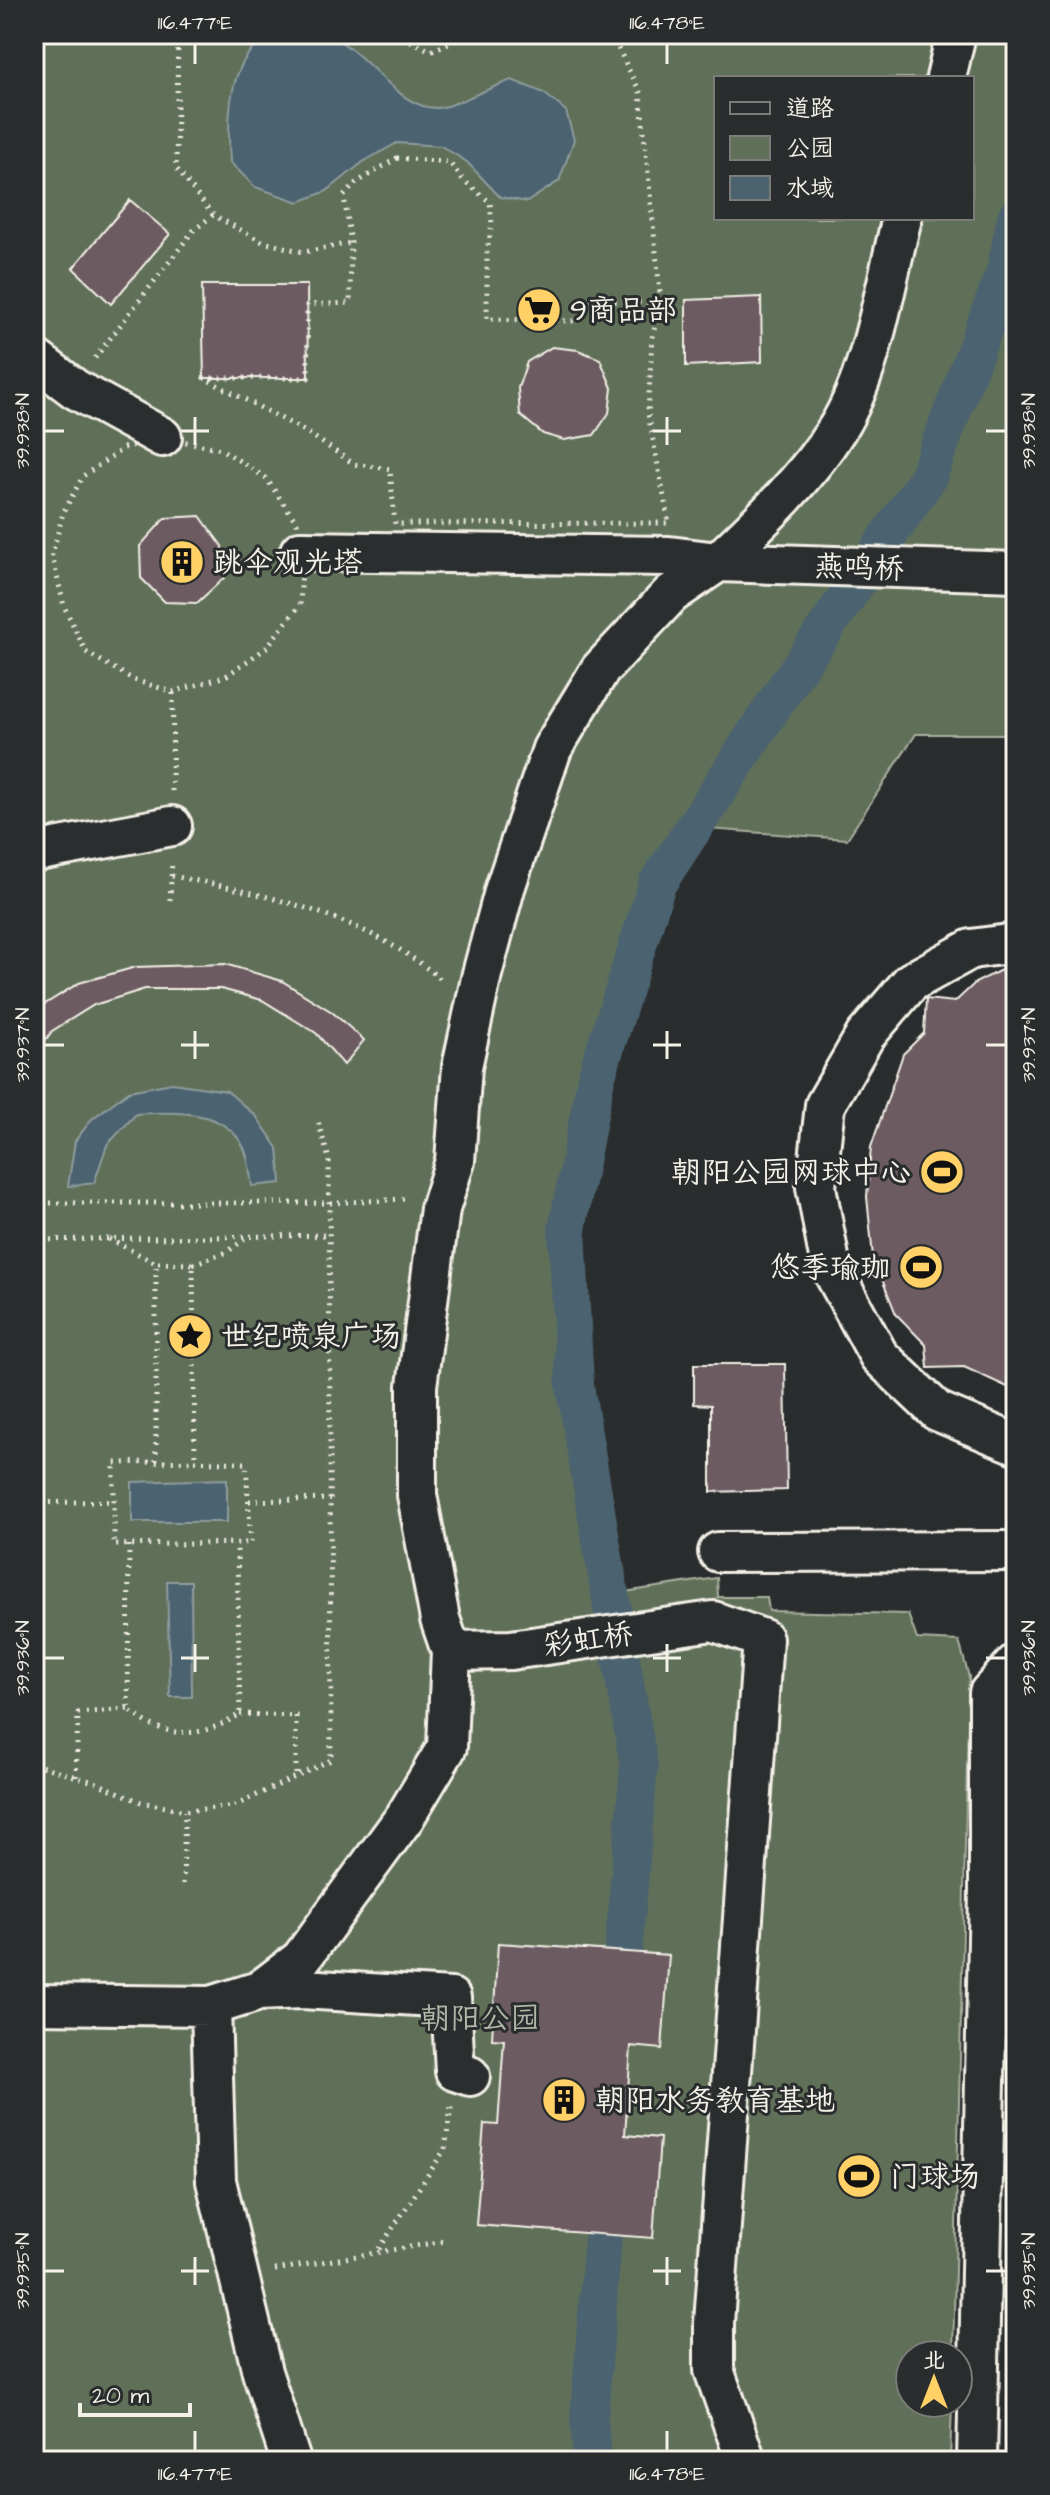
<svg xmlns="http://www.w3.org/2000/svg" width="1050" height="2495" font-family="'Architects Daughter','LXGW WenKai TC',sans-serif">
	<rect width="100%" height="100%" fill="#2a2d2e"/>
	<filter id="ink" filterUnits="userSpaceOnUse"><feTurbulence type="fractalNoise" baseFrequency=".0125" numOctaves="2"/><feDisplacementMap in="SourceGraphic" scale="16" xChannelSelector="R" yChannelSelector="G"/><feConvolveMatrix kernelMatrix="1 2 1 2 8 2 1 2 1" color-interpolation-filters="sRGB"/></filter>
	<g filter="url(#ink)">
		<path fill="#606f58" stroke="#aab0a0" stroke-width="2" fill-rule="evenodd" d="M34,34H1016V734H916L847,839L694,828L657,884L596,1078L567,1229L575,1386L611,1594L717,1578L718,1597H767L769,1611L908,1614L917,1639L959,1641L969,1677L953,2355H910V2403H952L950,2461H34ZM716,78H972V218H716Z"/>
		<path fill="#4b636f" stroke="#8f9c9f" stroke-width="2" d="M271,34C287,34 305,31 321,34C366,42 397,117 444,107C460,103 493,86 512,80L544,93L566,111L574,140L559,181L527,202L500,197L467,162L441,146L397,143L363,162L327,191L299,202L255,187L230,162C227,117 227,58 271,34Z
			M172,1083L227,1091L256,1116L278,1148L281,1183L252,1186C250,1174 249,1159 244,1148C225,1108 173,1112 136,1114L107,1145L94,1183L68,1186L75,1141L92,1119L129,1091Z
			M227,1479V1522H132V1482Z
			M167,1581H191L192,1697H170Z"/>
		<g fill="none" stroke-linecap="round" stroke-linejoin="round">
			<path stroke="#4b636f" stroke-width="38" d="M619,2002L639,1766L575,1386L567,1229L596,1078L657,884L789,682L927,479L1005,272L1016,217
				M592,2461L589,2418L607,2183"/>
		</g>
		<path fill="#6c5b62" stroke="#f4f1e8" stroke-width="2" d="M130,200L170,234L111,304L73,268Z
			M202,285H307L308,378H204Z
			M761,297L762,362L686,366V300Z
			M552,347L578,350L600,359L612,388L609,413L594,435L564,440L543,434L520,415L518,388L527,362Z
			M200,516L222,546L224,578L197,603L165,602L141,578L140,546L165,518Z
			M225,964L282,981L332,1012L364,1040L344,1065L316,1033L262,1000L221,989H145L94,1005L52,1031L34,1056V1011L79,983L136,967Z
			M1009,966H1016V1391L964,1367L928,1368L926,1345L896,1314L873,1257L867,1197L871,1147L903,1054L924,1033L926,999L955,1002L975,983Z
			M694,1364H785L787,1490L711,1492V1405L694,1404Z
			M498,1943L669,1955L662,2049L631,2046L625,2135L660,2138L653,2238L476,2225L484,2124L498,2125L504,2040L492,2039Z
			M1009,2438H1016V2461H1008Z"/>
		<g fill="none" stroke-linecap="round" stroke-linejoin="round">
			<g stroke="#f4f1e8" stroke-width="44">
				<path id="minor" d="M946,78L956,34
					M34,358L75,389L162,437
					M718,562C760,522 805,480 837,429C873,372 885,284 902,218
					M718,562L1016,572
					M34,852L172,826
					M1016,943L971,949L911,982L865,1036L825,1105L816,1187L831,1268L879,1356L937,1411L1016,1444
					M718,1552L1016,1551
					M451,1651L511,1650L713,1621L763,1639L714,2323V2370L746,2461
					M989,1890V1693L1016,1663
					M259,1991L302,1989L451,1998L455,2071L470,2076
					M34,2004L211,2006
					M291,2461L262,2372L216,2181L211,2006L259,1991L301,1959L405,1817L447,1747L451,1651L440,1619L417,1495V1386L440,1209L455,1161L462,1067L482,974L505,888L552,749L600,670L671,594L718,562L669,556L300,551
					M977,2461L989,1890L1016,1891"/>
			</g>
			<path stroke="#f4f1e8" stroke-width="5" stroke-dasharray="2 6" stroke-linecap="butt" d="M178,34L176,168L213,215L263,242L304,252L351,243
				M396,34L431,51L469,34
				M611,34L640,92L661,303
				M397,158L449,162L464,181L490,202L492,225L487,250V319L578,321V300L661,303L652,338L648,414L669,523L395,524L390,469L354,464L305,431L204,378H308L307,305L350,303L351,243L344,196L356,183Z
				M95,358L193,231L213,215
				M1016,406L1008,432L1016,446
				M162,437L221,449L266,478L297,523L302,569L300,605L266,648L226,676L173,692L134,680L86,652L64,606L52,555L63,513L83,476L124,448Z
				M172,791L173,692
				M172,876C267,894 370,917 444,982
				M170,900L172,861
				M34,1135L40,1118
				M34,1203H328L405,1199
				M109,1239L156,1263
				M34,1240L329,1235
				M193,1264L227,1252L248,1237
				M156,1461V1263L193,1264L195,1461
				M195,1461L246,1463L251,1543L114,1545V1463Z
				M249,1501L330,1499
				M34,1503L113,1501
				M129,1545L128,1709C163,1740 203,1739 240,1714L237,1545
				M240,1714L296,1716V1776
				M34,1764L97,1783L141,1802L185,1811L234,1806L331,1760L329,1159L318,1121
				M76,1777L78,1713L128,1709
				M183,1884L185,1811
				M379,2249L445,2149L451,2107
				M275,2270L444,2241"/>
			<use href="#minor" stroke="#2a2d2e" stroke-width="38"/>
		</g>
	</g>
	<path fill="none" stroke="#f4f1e8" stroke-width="3" d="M195,44V64M667,44V64M195,417V445M667,417V445M44,431H64M181,431H209M653,431H681M986,431H1006M195,1031V1059M667,1031V1059M44,1045H64M181,1045H209M653,1045H681M986,1045H1006M195,1644V1672M667,1644V1672M44,1658H64M181,1658H209M653,1658H681M986,1658H1006M195,2257V2285M667,2257V2285M44,2271H64M181,2271H209M653,2271H681M986,2271H1006M195,2431V2451M667,2431V2451"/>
	<defs>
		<g id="supermarket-disc" transform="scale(2.3)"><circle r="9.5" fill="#ffd166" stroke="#2a2d2e"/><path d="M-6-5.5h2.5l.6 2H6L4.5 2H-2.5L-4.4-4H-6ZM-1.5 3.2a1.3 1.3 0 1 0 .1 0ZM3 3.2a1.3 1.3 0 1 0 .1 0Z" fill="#111"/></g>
		<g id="building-disc" transform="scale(2.3)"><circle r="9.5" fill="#ffd166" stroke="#2a2d2e"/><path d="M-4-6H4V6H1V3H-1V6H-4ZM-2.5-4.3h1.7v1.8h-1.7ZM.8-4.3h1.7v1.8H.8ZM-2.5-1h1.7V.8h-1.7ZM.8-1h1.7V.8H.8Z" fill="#111"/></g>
		<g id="stadium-disc" transform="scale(2.3)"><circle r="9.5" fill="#ffd166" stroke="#2a2d2e"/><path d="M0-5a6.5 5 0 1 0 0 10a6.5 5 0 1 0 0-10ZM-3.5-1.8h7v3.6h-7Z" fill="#111"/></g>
		<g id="sight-disc" transform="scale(2.3)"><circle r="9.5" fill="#ffd166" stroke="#2a2d2e"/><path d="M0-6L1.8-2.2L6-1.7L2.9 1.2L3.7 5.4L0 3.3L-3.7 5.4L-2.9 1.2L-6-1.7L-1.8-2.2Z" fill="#111"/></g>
	</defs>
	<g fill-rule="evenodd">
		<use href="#supermarket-disc" x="539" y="310"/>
		<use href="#building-disc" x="182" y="562"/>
		<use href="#stadium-disc" x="942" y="1172"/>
		<use href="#stadium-disc" x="921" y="1267"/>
		<use href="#sight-disc" x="190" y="1336"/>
		<use href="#building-disc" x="564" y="2100"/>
		<use href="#stadium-disc" x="859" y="2176"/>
	</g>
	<g text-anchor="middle" stroke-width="6" stroke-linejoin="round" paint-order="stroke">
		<g font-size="30" fill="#f4f1e8" stroke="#2a2d2e" text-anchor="start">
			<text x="570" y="320">9商品部</text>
			<text x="213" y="572">跳伞观光塔</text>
			<text x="911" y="1182" text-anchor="end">朝阳公园网球中心</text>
			<text x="890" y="1277" text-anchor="end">悠季瑜珈</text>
			<text x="221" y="1346">世纪喷泉广场</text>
			<text x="595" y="2110">朝阳水务教育基地</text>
			<text x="890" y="2186">门球场</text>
		</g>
		<g font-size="30" fill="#f4f1e8" stroke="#2a2d2e">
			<text transform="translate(859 567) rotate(2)" y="10">燕鸣桥</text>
			<text transform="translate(588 1639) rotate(-8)" y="10">彩虹桥</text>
		</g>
		<g font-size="30" fill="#b1b6a7" stroke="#2a2d2e">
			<text x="480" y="2028">朝阳公园</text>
		</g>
	</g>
	<rect width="1050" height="2495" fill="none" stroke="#2a2d2e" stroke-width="88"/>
	<rect x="714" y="76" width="260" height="144" fill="#2a2d2e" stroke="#7b7b78" stroke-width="2"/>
	<rect x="730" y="102" width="40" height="12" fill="#2a2d2e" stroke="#7b7b78" stroke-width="2"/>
	<text x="786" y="116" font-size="24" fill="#f4f1e8">道路</text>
	<rect x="730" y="136" width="40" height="24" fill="#606f58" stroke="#7b7b78" stroke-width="2"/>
	<text x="786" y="156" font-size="24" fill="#f4f1e8">公园</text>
	<rect x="730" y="176" width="40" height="24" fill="#4b636f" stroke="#7b7b78" stroke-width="2"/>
	<text x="786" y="196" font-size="24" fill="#f4f1e8">水域</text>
	<g transform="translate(934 2379)"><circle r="38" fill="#2a2d2e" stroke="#7b7b78" stroke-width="2"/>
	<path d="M0-6L14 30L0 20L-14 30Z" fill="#ffd166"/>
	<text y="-12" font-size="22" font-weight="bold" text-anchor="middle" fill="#f4f1e8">北</text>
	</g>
	<path d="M80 2403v12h110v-12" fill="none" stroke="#f4f1e8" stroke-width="4"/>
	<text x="92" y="2403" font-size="24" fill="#f4f1e8" stroke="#2a2d2e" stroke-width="6" paint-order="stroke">20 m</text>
	<rect x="44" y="44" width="962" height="2407" fill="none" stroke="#f4f1e8" stroke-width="3"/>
	<g font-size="20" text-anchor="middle" fill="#f4f1e8">
		<text x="195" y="29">116.477°E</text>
		<text x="667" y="29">116.478°E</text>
		<text transform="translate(22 431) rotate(-90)" y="7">39.938°N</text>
		<text transform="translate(1028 431) rotate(-90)" y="7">39.938°N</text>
		<text transform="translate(22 1045) rotate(-90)" y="7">39.937°N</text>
		<text transform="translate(1028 1045) rotate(-90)" y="7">39.937°N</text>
		<text transform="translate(22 1658) rotate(-90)" y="7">39.936°N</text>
		<text transform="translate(1028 1658) rotate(-90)" y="7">39.936°N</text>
		<text transform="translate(22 2271) rotate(-90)" y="7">39.935°N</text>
		<text transform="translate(1028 2271) rotate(-90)" y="7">39.935°N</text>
		<text x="195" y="2480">116.477°E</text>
		<text x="667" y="2480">116.478°E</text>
	</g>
</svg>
